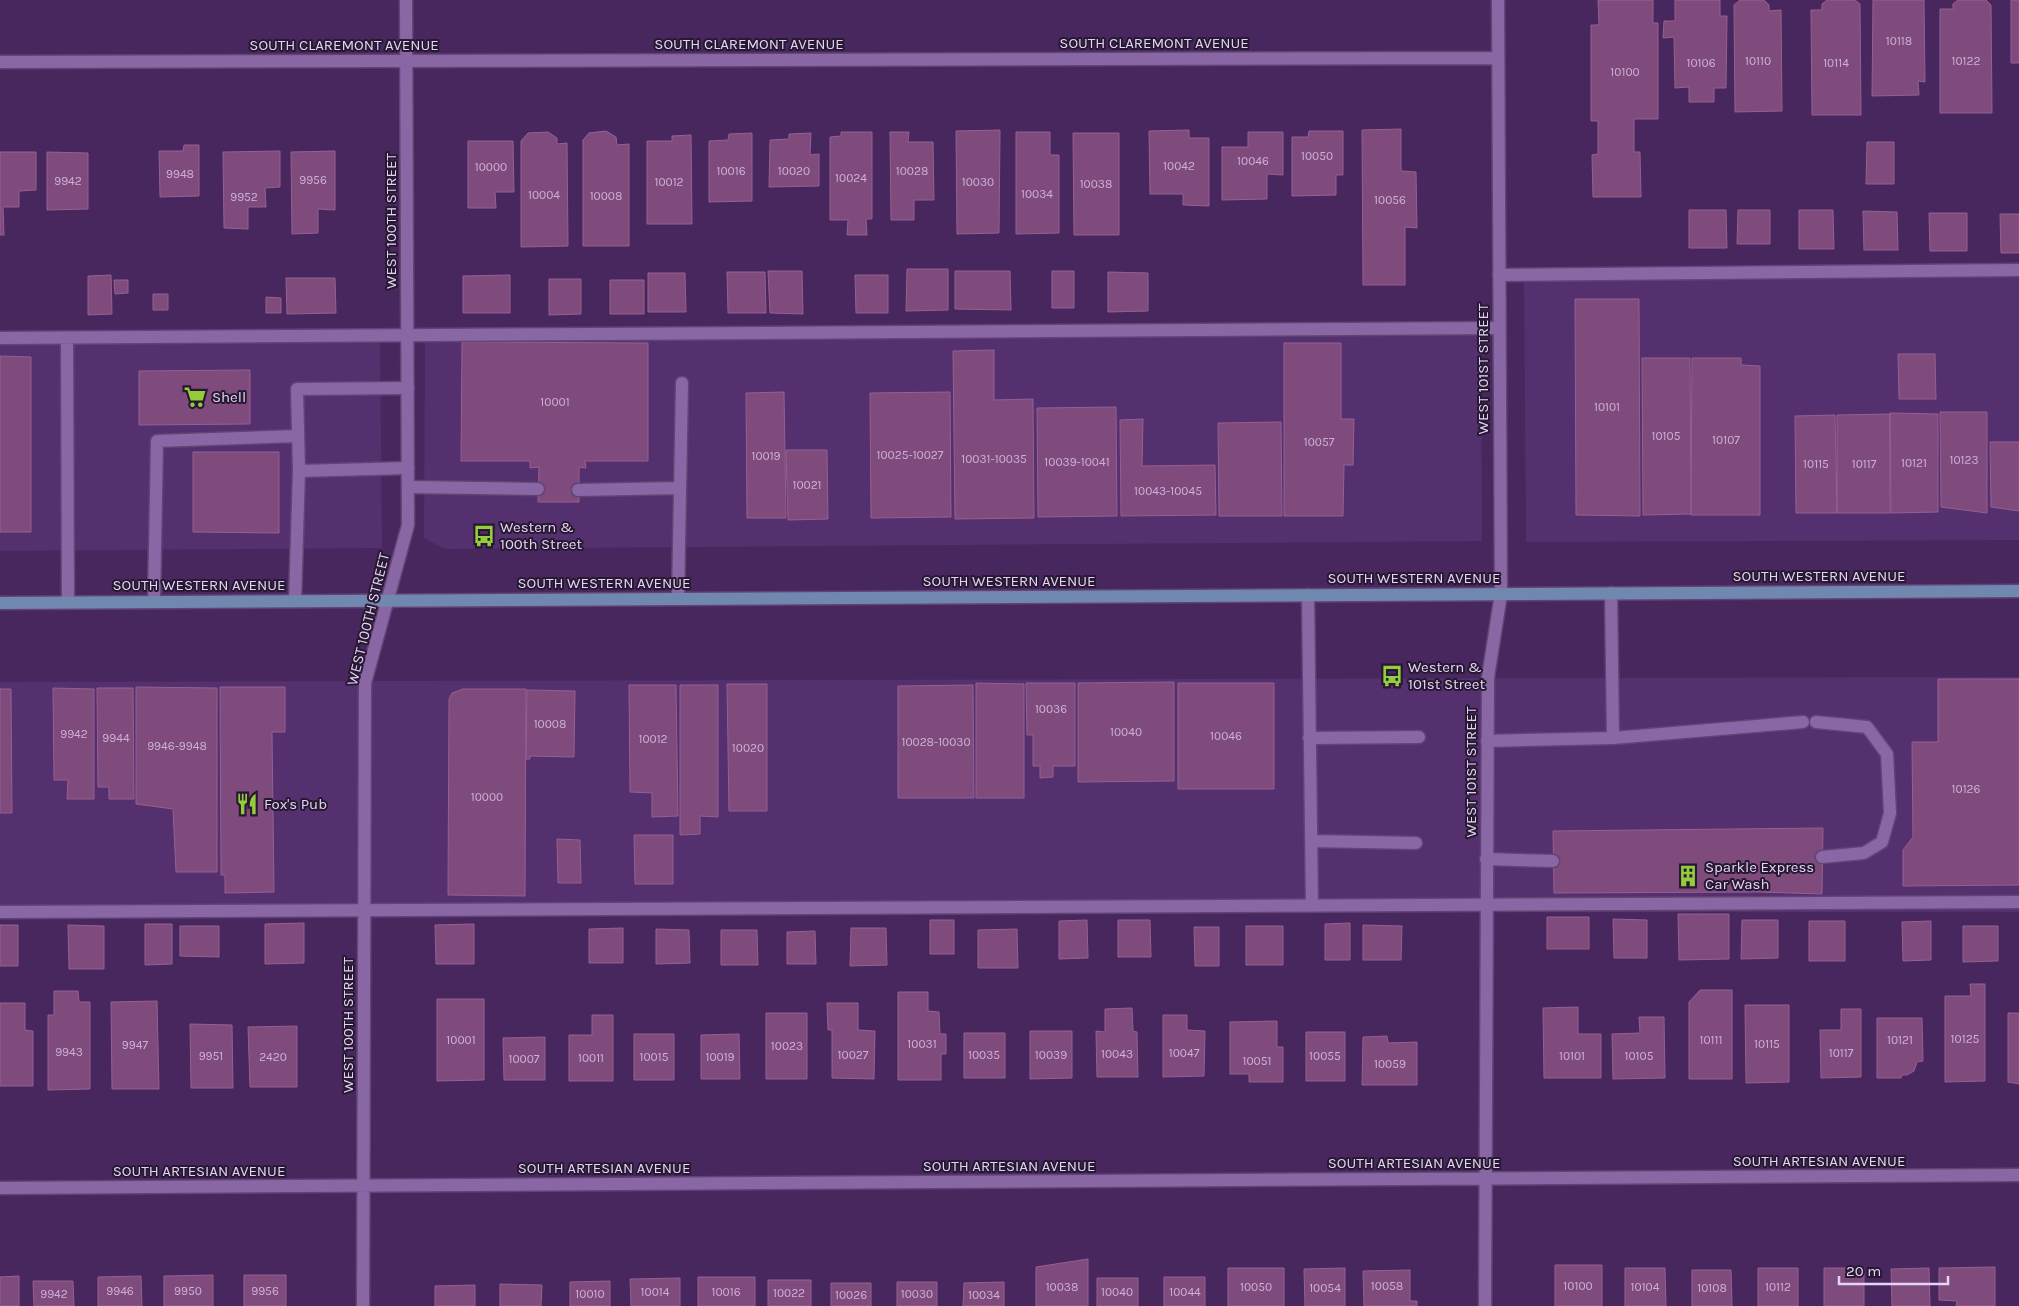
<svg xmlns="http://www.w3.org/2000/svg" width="2019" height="1306" font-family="Karla,sans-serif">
	<rect width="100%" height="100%" fill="#48275f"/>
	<path fill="#54306e" d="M2019,270V540L1526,542L1524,275Z
		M1481,327L1482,541L453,549H445L424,538L425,335Z
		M380,336L382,548L0,551V338Z
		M2019,677V912L0,913V682Z"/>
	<path fill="#7f4a7c" stroke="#956092" d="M1598,0H1653V23H1658V119H1634V152H1640L1641,197H1593L1592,155L1598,154V121H1591V25H1599Z
		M1675,0H1720V16H1727L1726,88H1714V102H1689V87L1675,88L1674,37L1663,38L1664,21H1675Z
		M1740,0H1764L1769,5V11L1781,10L1782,111L1735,112L1734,5Z
		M1827,0H1855L1860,4L1861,115H1812L1811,10H1822V4Z
		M1873,0H1924L1925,82L1918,81L1919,95L1872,96Z
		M1958,0H1986L1991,5L1992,113H1940V9H1953V4Z
		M2011,0H2019V63H2011Z
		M1401,129V171L1416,172L1417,228L1405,227V285H1363L1362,130Z
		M1000,130L999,233L957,234L956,131Z
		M1189,130V138H1209V206L1183,205V194H1150L1149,131Z
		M606,131L616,137L617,145L629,144V246H583V140L589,133Z
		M1309,131H1343V175H1336V195L1292,196V137H1308Z
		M548,132L557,138V144L567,143L568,246L521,247V141L528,133Z
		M841,132H872V219H866L867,235H847L848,220H830V137L841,136Z
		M890,132H909L908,142H933L934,200H914V220H891Z
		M1016,132H1050V155H1059V233L1016,234Z
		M1248,132H1283V175L1267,174V199L1222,200V147H1248Z
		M752,133V201L709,202V141L728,140L729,134Z
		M811,133L810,155L819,154V186L769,187L770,140L789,139V134Z
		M1073,133H1119V235H1074Z
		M691,135L692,224H647V141H672V136Z
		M468,141H513L514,192H495L496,208H468Z
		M1867,142H1894V184H1866Z
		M184,145H199V196L160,197L159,151H183Z
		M280,151V187L265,188L266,207H248V229L224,228L223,152Z
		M335,151V210L318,209V233L292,234L291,152Z
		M0,152H36V190L19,191V207H3L4,235H0Z
		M47,152L88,153V209L47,210Z
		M1689,210H1726L1727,248H1689Z
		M1738,210H1770V244H1737Z
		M1799,210H1833L1834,249H1799Z
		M1863,211L1897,212L1898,250H1864Z
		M1929,213H1967V251H1930Z
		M2000,214H2019V253H2001Z
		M907,269H948V310L906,311Z
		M768,271H802L803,314L770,313Z
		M955,271H1010L1011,310L955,309Z
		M1052,271H1074V308H1052Z
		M727,272H765L766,313H728Z
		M1108,272L1148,273V311L1108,312Z
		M648,273H685L686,312H648Z
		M111,275L112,314L88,315V276Z
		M510,275V313H463V276Z
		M855,275H888V313H856Z
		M286,278H335L336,313L287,314Z
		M549,279H581V314L549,315Z
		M114,280H128V293L115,294Z
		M610,280H644V314H610Z
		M153,294H168V310H153Z
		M266,297L281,298V313H266Z
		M1575,299H1639L1640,516L1576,515Z
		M462,342L648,343V461H585L586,468L579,467V502H538L539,467L530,468V461H461Z
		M1284,343H1341V419H1354L1353,465H1344L1343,516H1284Z
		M994,350V400L1033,399L1034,518L955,519L953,351Z
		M1898,354H1935L1936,399H1899Z
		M0,356L31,357V532H0Z
		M1642,358H1690L1691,514L1643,515Z
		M1692,358H1741V365L1760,366V515H1691Z
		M250,370V424L139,425V371Z
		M784,392L786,518H747L746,393Z
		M950,392L951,517L871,518L870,393Z
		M1116,407L1117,516L1038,517L1037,408Z
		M1940,412H1987V513L1941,507Z
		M1890,413L1938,414V512L1891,513Z
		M1890,414V513H1837V415Z
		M1835,415L1837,513H1796L1795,416Z
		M1143,419L1142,466L1215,465L1216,515L1121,516L1120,420Z
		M1281,422L1282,516H1219L1218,423Z
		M1990,442H2019V511L1991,507Z
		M786,450H827L828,519L788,520Z
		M193,452H279V533L193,532Z
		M1938,679H2019V885L1903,886V850L1913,837L1912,742H1938Z
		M1174,682V781L1078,782V683Z
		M976,683L1024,684V798H976Z
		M1026,683H1075V766H1053V777L1040,778V766H1033V735H1027Z
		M1178,683H1274V789H1178Z
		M727,684H767V811H729Z
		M629,685H676L678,816L652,817V793L630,792Z
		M680,685H718V817L700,816V834L680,835Z
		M973,685L974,798H898V686Z
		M136,687L217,688V872H176L173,809L136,804Z
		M220,687H285V732H272L274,892L225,893V875H221Z
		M53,688L94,689V799H67L68,780H54Z
		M97,688H133L134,799H109V787H98Z
		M0,689H11L12,813H0Z
		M463,689H526L525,896L448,895L449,699L452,693Z
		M527,690L575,691L574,757L530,756V759H526Z
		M1823,828L1822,894L1759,892L1554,893L1553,831Z
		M634,835H673V884H635Z
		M557,839L580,840L581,883H558Z
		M1678,914H1729V959L1679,960Z
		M1547,917H1589V949H1547Z
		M1613,919L1647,920V958H1614Z
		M930,920H954V954H930Z
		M1087,920L1088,958L1059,959V921Z
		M1118,920H1150L1151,957H1118Z
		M1742,920H1778V958L1741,959Z
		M1809,921H1845V961H1809Z
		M1931,921V960L1903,961L1902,922Z
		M304,923V963L265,964V924Z
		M1350,923V960H1325V924Z
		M145,924H172V964L145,965Z
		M474,924V964H436L435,925Z
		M0,925H18V966H0Z
		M68,925L104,926V969H69Z
		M1363,925L1402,926L1401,960H1363Z
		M180,926H219V957L180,956Z
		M1246,926H1283V965H1246Z
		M1963,926H1998V961L1963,962Z
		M1194,927H1219V966H1195Z
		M623,928V963H589V929Z
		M851,928H886L887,965L850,966Z
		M656,929L689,930L690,963L656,964Z
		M1017,929L1018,968H978V930Z
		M721,930H757L758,965H721Z
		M815,931L816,964H787V932Z
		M1970,984H1985V1081L1945,1082V996H1971Z
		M1700,990H1732V1079H1689V1002Z
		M54,991H78L79,1002H90V1089L48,1090V1015H54Z
		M898,992H928V1011L939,1012L940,1034H946V1054H941V1080H898Z
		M437,999H484V1080L437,1081Z
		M157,1001L159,1089H112L111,1002Z
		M0,1003H25V1030L33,1031V1086H0Z
		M827,1003H858V1030L875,1031L874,1079L832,1078V1030H828Z
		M1745,1005H1789V1082L1746,1083Z
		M1578,1007V1034H1601V1078H1544L1543,1008Z
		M1132,1008L1133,1031L1137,1032L1138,1077H1097L1096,1031L1105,1032V1009Z
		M1841,1009H1861V1077L1821,1078L1820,1030H1841Z
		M766,1013H807V1079H766Z
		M2008,1013H2019V1084L2008,1082Z
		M592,1015H613V1081H569V1035H592Z
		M1163,1015H1187V1030L1205,1031L1204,1076L1163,1077Z
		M1639,1017H1664L1665,1078L1613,1079L1612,1034L1640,1033Z
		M1877,1018H1922L1923,1061L1917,1062L1914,1071L1907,1075H1902L1901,1078H1877Z
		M1277,1021V1047H1283V1082H1249V1074H1230V1022Z
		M190,1024L232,1025L233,1088H191Z
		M297,1026V1087H250L248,1027Z
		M1030,1031H1072V1078L1030,1079Z
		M1306,1032H1345V1081H1306Z
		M964,1033H1005V1078H964Z
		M634,1034H674V1080H634Z
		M739,1034L740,1079H701V1035Z
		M1387,1036L1388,1043L1417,1042V1085H1362L1363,1037Z
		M545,1037V1080H504L503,1038Z
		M1088,1259V1306H1036V1267Z
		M1555,1265H1602V1306H1555Z
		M1995,1267V1306H1956L1957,1301L1939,1300V1268Z
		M1228,1268H1284V1306H1228Z
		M1345,1268V1306H1305L1304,1269Z
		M1625,1268H1665L1666,1306H1625Z
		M1758,1268H1798V1306H1758Z
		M1824,1268H1864V1306H1824Z
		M1929,1268L1930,1306H1892L1891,1269Z
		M1410,1270V1301H1417V1306H1364L1363,1271Z
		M1692,1270H1731L1732,1306H1692Z
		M213,1275V1306H164V1276Z
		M244,1275H286V1306H244Z
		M19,1276V1306H0V1277Z
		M141,1276L142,1306H98V1277Z
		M698,1277H755V1306H698Z
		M1164,1277H1205V1306H1164Z
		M680,1278V1306H631L630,1279Z
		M1097,1278H1138V1306H1097Z
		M768,1280H811V1306H768Z
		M33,1281H73L74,1306H34Z
		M610,1281V1306H570V1282Z
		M897,1282H937V1306H897Z
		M1004,1282V1306H963L964,1283Z
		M831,1283H871V1306H831Z
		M500,1284L542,1285L541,1306H500Z
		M475,1285V1306H435V1286Z"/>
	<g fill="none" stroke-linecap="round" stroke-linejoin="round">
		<g stroke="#614475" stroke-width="15">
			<path id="service" d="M1499,275L2019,270
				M0,338L1499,328
				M67,338L68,602
				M299,471L297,389L408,388
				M408,487L538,489
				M578,490L680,488
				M1308,595L1312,905
				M678,599L682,383
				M295,601L299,471L408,468
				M154,602L157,441L298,436
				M1816,722L1867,727L1887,754L1890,813L1882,842L1864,853L1822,857
				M1309,738L1419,737
				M1613,738L1803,722
				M1487,741L1613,738L1611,593
				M1311,841L1416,843
				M1486,859L1553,861
				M0,912L2019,902"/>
		</g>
		<g stroke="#614475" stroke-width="15">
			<path id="minor" d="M0,62L1498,58
				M0,1188L2019,1175
				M363,1306L365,683L408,525L406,0
				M1485,1306L1488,677L1501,594L1498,0"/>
		</g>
		<g stroke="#614475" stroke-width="15">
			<path id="secondary" d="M0,603L2019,591"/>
		</g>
		<use href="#service" stroke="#8967a4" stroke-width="12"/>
		<use href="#minor" stroke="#8967a4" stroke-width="12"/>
		<use href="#secondary" stroke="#7088b0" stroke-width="12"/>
	</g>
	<defs>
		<g id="supermarket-bare" transform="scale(1.725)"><path d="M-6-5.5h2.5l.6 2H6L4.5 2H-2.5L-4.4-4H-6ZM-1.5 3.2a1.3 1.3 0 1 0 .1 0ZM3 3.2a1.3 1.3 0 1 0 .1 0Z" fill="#94cc3c" stroke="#271932" stroke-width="2.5" paint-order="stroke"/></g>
		<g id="bus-bare" transform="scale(1.725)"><path d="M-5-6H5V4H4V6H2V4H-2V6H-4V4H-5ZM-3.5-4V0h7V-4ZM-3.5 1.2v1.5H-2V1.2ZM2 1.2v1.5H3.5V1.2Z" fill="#94cc3c" stroke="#271932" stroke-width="2.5" paint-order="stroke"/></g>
		<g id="restaurant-bare" transform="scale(1.725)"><path d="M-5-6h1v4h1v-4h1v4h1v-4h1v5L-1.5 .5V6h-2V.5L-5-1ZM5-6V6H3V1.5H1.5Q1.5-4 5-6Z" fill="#94cc3c" stroke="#271932" stroke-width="2.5" paint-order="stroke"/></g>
		<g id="building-bare" transform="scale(1.725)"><path d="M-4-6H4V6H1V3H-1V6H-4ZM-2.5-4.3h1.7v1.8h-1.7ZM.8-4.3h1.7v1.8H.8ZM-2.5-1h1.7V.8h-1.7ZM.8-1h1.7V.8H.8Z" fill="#94cc3c" stroke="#271932" stroke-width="2.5" paint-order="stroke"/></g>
	</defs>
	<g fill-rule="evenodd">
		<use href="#supermarket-bare" x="195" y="397"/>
		<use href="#bus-bare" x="484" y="536"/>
		<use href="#bus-bare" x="1392" y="676"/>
		<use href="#restaurant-bare" x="247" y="804"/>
		<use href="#building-bare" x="1688" y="876"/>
	</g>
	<g text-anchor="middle" stroke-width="4" stroke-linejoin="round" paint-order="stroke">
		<g font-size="12" fill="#ccb1d7">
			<text x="1899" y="45">10118</text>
			<text x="1758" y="65">10110</text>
			<text x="1966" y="65">10122</text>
			<text x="1701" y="67">10106</text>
			<text x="1836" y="67">10114</text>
			<text x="1625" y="76">10100</text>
			<text x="1317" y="160">10050</text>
			<text x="1253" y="165">10046</text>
			<text x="1179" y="170">10042</text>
			<text x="491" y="171">10000</text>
			<text x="731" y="175">10016</text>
			<text x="794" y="175">10020</text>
			<text x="912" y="175">10028</text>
			<text x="180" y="178">9948</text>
			<text x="851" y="182">10024</text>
			<text x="313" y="184">9956</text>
			<text x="68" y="185">9942</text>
			<text x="669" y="186">10012</text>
			<text x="978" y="186">10030</text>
			<text x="1096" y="188">10038</text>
			<text x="1037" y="198">10034</text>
			<text x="544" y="199">10004</text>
			<text x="606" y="200">10008</text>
			<text x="244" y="201">9952</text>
			<text x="1390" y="204">10056</text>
			<text x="555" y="406">10001</text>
			<text x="1607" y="411">10101</text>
			<text x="1666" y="440">10105</text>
			<text x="1726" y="444">10107</text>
			<text x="1319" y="446">10057</text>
			<text x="910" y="459">10025-10027</text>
			<text x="766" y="460">10019</text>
			<text x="994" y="463">10031-10035</text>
			<text x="1964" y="464">10123</text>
			<text x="1077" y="466">10039-10041</text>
			<text x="1914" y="467">10121</text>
			<text x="1816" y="468">10115</text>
			<text x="1864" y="468">10117</text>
			<text x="807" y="489">10021</text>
			<text x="1168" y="495">10043-10045</text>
			<text x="1051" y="713">10036</text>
			<text x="550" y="728">10008</text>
			<text x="1126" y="736">10040</text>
			<text x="74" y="738">9942</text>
			<text x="1226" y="740">10046</text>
			<text x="116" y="742">9944</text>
			<text x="653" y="743">10012</text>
			<text x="936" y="746">10028-10030</text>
			<text x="177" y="750">9946-9948</text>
			<text x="748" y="752">10020</text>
			<text x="1966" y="793">10126</text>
			<text x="487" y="801">10000</text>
			<text x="1965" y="1043">10125</text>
			<text x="461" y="1044">10001</text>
			<text x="1711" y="1044">10111</text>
			<text x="1900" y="1044">10121</text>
			<text x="922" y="1048">10031</text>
			<text x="1767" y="1048">10115</text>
			<text x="135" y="1049">9947</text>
			<text x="787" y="1050">10023</text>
			<text x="69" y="1056">9943</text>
			<text x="1184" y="1057">10047</text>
			<text x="1841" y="1057">10117</text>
			<text x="1117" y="1058">10043</text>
			<text x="853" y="1059">10027</text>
			<text x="984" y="1059">10035</text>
			<text x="1051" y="1059">10039</text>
			<text x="211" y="1060">9951</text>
			<text x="1325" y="1060">10055</text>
			<text x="1572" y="1060">10101</text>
			<text x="1639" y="1060">10105</text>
			<text x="273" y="1061">2420</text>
			<text x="654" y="1061">10015</text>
			<text x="720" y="1061">10019</text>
			<text x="591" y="1062">10011</text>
			<text x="524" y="1063">10007</text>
			<text x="1257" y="1065">10051</text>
			<text x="1390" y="1068">10059</text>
			<text x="1387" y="1290">10058</text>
			<text x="1578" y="1290">10100</text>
			<text x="1062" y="1291">10038</text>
			<text x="1256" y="1291">10050</text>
			<text x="1645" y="1291">10104</text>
			<text x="1778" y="1291">10112</text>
			<text x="1325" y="1292">10054</text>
			<text x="1712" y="1292">10108</text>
			<text x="120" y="1295">9946</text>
			<text x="188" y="1295">9950</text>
			<text x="265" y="1295">9956</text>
			<text x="655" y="1296">10014</text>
			<text x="726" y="1296">10016</text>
			<text x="1117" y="1296">10040</text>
			<text x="1185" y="1296">10044</text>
			<text x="789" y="1297">10022</text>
			<text x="54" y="1298">9942</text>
			<text x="590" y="1298">10010</text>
			<text x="917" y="1298">10030</text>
			<text x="851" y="1299">10026</text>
			<text x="984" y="1299">10034</text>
		</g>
		<g font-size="15" fill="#e5d3f5" stroke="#271932">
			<text x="1154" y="48">SOUTH CLAREMONT AVENUE</text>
			<text x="749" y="49">SOUTH CLAREMONT AVENUE</text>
			<text x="344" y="50">SOUTH CLAREMONT AVENUE</text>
			<text transform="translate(391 221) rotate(-90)" y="5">WEST 100TH STREET</text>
			<text transform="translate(1483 369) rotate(-90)" y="5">WEST 101ST STREET</text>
			<text x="1819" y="581">SOUTH WESTERN AVENUE</text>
			<text x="1414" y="583">SOUTH WESTERN AVENUE</text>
			<text x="1009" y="586">SOUTH WESTERN AVENUE</text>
			<text x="604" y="588">SOUTH WESTERN AVENUE</text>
			<text x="199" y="590">SOUTH WESTERN AVENUE</text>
			<text transform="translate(368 619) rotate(-76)" y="5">WEST 100TH STREET</text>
			<text transform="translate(1471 772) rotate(-90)" y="5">WEST 101ST STREET</text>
			<text transform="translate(348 1025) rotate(-90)" y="5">WEST 100TH STREET</text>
			<text x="1819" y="1166">SOUTH ARTESIAN AVENUE</text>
			<text x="1414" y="1168">SOUTH ARTESIAN AVENUE</text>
			<text x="1009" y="1171">SOUTH ARTESIAN AVENUE</text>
			<text x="604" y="1173">SOUTH ARTESIAN AVENUE</text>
			<text x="199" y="1176">SOUTH ARTESIAN AVENUE</text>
		</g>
		<g font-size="15" fill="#e5d3f5" stroke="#271932" text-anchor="start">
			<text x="212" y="402">Shell</text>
			<text x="500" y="532">Western &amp;<tspan x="500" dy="17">100th Street</tspan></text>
			<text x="1408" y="672">Western &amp;<tspan x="1408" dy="17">101st Street</tspan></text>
			<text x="264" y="809">Fox's Pub</text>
			<text x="1705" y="872">Sparkle Express<tspan x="1705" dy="17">Car Wash</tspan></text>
		</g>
	</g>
	<path d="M1839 1276v8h109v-8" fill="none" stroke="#e5d3f5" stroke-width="2.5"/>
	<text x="1846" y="1276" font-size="15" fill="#e5d3f5" stroke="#271932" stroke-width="4" paint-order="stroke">20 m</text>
</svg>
